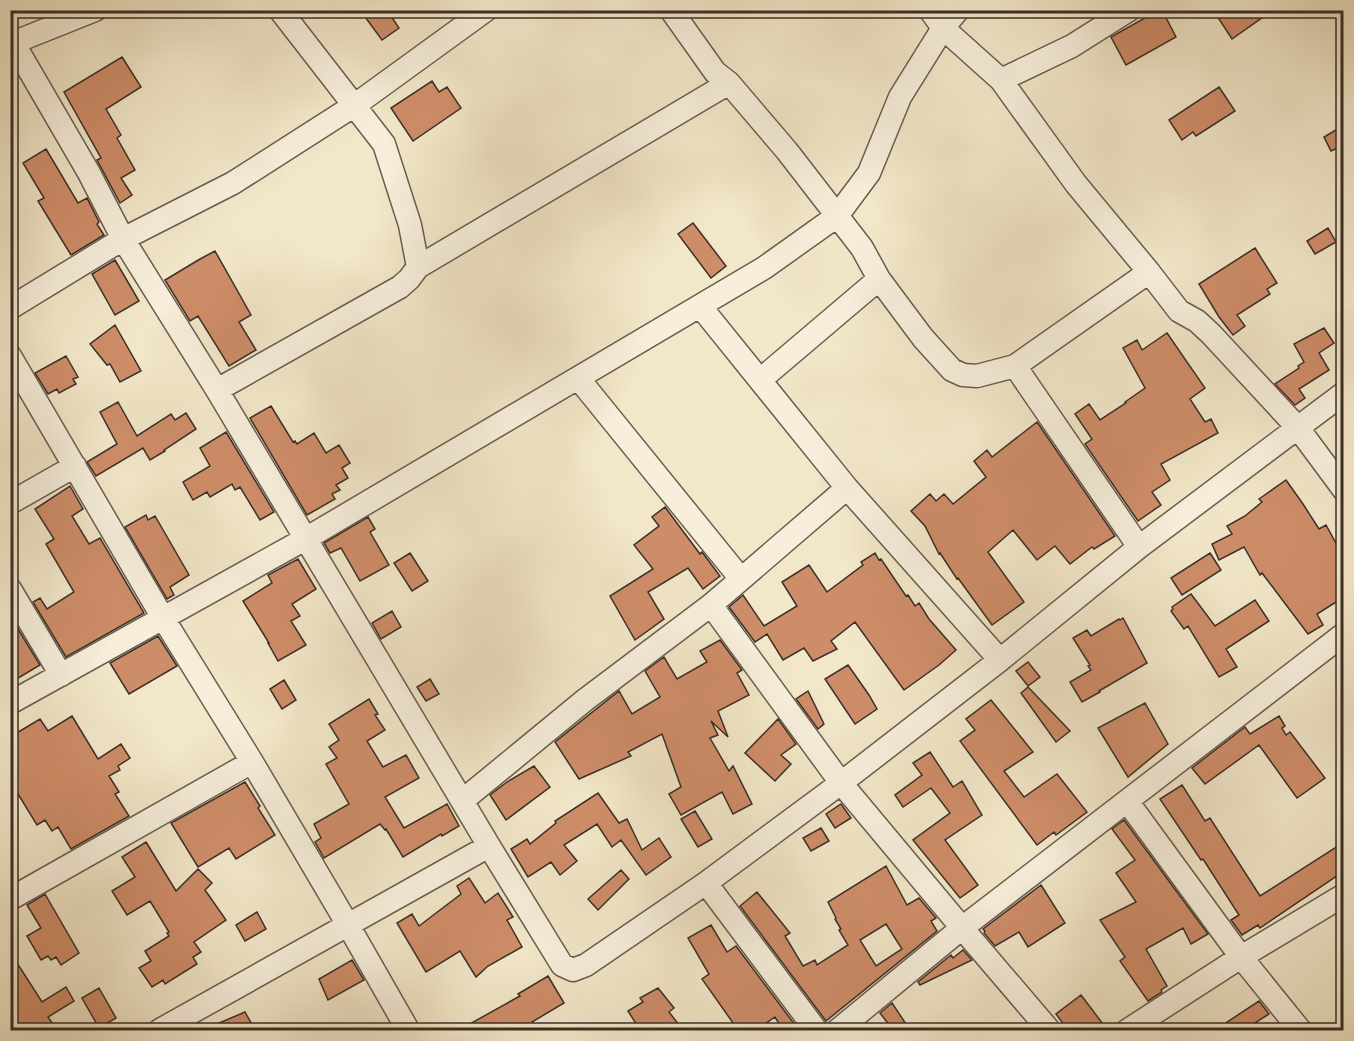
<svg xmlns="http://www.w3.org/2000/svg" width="1354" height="1041" font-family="'Libre Bodoni',serif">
	<rect width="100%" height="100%" fill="#f2e7c9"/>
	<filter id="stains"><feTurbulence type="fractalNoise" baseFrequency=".00333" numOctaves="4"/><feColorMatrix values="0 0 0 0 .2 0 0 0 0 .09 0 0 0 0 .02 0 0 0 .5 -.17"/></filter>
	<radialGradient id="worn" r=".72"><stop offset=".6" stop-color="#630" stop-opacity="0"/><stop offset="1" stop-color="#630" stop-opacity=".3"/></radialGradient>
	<path fill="#ce8d69" stroke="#3a2f27" stroke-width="1.5" fill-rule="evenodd" d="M360,10H387L399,28L382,40Z
		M1159,10H1162L1176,37L1126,65L1111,37Z
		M1226,10H1273L1232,39L1217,16Z
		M122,57L141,87L106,109L121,135L117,138L135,170L121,178L132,195L120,203L97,160L101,158L64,92Z
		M432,81L439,92L447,87L461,108L413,141L391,108Z
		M1219,87L1235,111L1196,136L1193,132L1182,140L1169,120Z
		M1344,125V145L1331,151L1324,137Z
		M46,149L78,203L87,198L99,222L97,224L104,235L71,255L38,201L44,198L23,163Z
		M693,223L726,266L711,278L678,234Z
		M1328,228L1336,242L1315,254L1307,241Z
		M1255,248L1277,283L1267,289L1270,294L1237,315L1245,326L1233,335L1219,317L1199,284Z
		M215,251L251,315L239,322L256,350L229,366L198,316L190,321L165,280L200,259Z
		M115,260L139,301L115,315L92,274Z
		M115,325L141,371L120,382L110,364L107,365L90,344Z
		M1324,328L1334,343L1319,353L1329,370L1299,389L1305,398L1295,405L1275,384L1299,368L1298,366L1304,362L1294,344Z
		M1167,333L1205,388L1190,399L1205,422L1211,419L1218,433L1161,464L1170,480L1152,492L1161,505L1138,521L1085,444L1092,439L1075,414L1089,404L1100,420L1126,403L1125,402L1145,388L1123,348L1137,340L1142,350Z
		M66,356L78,377L73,379L76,384L59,393L57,389L48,394L35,373Z
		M118,402L137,436L171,414L175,420L186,413L196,429L164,450L165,451L150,460L143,448L96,476L87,462L117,444L100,412Z
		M271,406L293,442L295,441L297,444L314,433L326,453L339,445L350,463L342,468L348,478L336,485L340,490L332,494L335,499L307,515L250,418Z
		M1037,422L1115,536L1094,549L1092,547L1070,564L1055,546L1037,560L1013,530L988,552L1024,602L992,625L958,578L957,579L940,553L939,554L925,526L911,511L930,494L936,501L944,494L953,504L986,477L974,461L987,450L992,457Z
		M226,432L274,512L260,520L240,487L235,490L232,484L210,497L207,492L193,500L183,482L210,466L200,448Z
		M1286,480L1303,504L1319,529L1326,525L1344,558V597L1317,614L1323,625L1308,634L1262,573L1260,575L1244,547L1219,560L1212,544L1232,534L1227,526L1245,516L1262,502L1259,499Z
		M70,486L83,509L72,516L89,544L100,538L144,613L66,657L33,602L40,598L47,609L74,592L46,544L54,539L35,509Z
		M665,507L700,554L702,552L720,576L703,589L688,568L648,592L664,619L635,640L610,596L653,569L634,545L659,526L652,517Z
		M146,515L148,520L155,516L189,575L170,587L174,595L167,599L125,527Z
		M368,517L375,529L370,532L389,565L360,581L341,548L330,553L324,543Z
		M410,553L428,581L412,591L394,563Z
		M875,553L879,560L881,559L906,596L908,595L915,606L919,603L929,619L956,650L939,665L904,690L855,622L831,641L837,649L813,661L804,648L783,660L767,634L755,642L729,607L743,595L764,626L797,606L782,582L809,565L827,592L863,565L861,562Z
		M1210,553L1221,570L1182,595L1171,578Z
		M298,559L316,589L292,604L300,616L291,621L306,645L278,661L268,643H269L243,601L272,583L268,575Z
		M1191,594L1215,626L1255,600L1269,621L1226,649L1237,667L1219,677L1188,626L1184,629L1171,611L1173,609L1172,607Z
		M392,611L401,627L381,639L372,623Z
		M10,616L40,665L10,683Z
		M1123,618L1147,663L1099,691L1100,692L1082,702L1070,682L1091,670L1088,666L1090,665L1073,638L1087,630L1091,636L1119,619L1120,620Z
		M158,636L177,666L129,694L110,663Z
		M720,640L742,670L737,673L749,695L718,711L728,737L711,721L718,735L710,738L729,771L733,766L752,804L733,814L722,792L681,815L669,794L681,787L662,734L628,752L631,756L579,779L555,742L619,691L632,714L660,697L645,671L664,657L677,679L707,662L700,651Z
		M1028,662L1040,677L1028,686L1016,671Z
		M848,665L869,695L877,709L855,724L825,679Z
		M430,679L439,694L426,701L417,687Z
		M284,680L296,700L282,709L270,689Z
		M1028,687L1070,731L1056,742L1021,693Z
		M808,691L824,724L818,729L796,699Z
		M369,699L378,714L375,715L385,730L367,741L383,767L406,755L419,778L385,797L404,828L447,804L459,826L442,836L441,834L403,857L386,829L385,830L380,824L324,858L315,842L321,838L314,824L349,804L326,764L337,758L329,747L339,740L329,724Z
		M991,700L1033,752L1004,771L1024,797L1057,774L1087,812L1056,835L1054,832L1037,845L960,741L975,730L966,719Z
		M1145,703L1168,744L1128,777L1098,728Z
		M72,716L98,759L121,744L130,758L118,766L120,770L109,776L119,792L115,794L129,816L71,849L58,827L52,831L45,820L37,825L10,781V737L40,719L48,731Z
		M1279,716L1285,726L1282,728L1286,735L1290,732L1325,778L1297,798L1259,745L1205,784L1192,768L1245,727L1250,734Z
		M778,719L796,744L781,755L791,764L775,781L745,753Z
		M930,752L953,787L962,781L982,815L945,840L978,885L960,898L913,840L950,813L931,788L903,807L895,795L922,775L913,763Z
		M534,766L550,787L506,820L490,795L507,782Z
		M245,782L260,806L258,808L275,835L236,859L229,848L198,867L171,823Z
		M1182,785L1205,821L1210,818L1260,896L1344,842V871L1260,928L1258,925L1242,935L1231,920L1239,915L1203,859L1201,860L1160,799Z
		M598,793L619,823L627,819L642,850L659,838L671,857L646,875L621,840L612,847L597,824L564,845L577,861L560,875L551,862L528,877L511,849L527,839L530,844L556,823L555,821Z
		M841,804L851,818L835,828L826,814Z
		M695,811L712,839L698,847L681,819Z
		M1124,820L1208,934L1191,944L1183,928L1146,949L1167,986L1161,990L1162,992L1148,1001L1120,961L1125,957L1100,920L1136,902L1116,873L1135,860L1112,829Z
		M821,828L829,841L811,851L803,838Z
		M146,842L176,891L198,869L212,883L205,890L226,920L194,942L201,952L193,957L197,964L165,984L163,980L152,987L139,968L151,961L145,951L169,936L167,933L169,932L150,901L127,915L112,891L135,877L122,857Z
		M886,866L907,905L919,898L936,918L931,921L937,931L826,1021L740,906L757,892L790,933L785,936L803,966L815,960L817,965L848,945L839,930L841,929L835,919L836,918L828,902ZM886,924L902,949L876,966L860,940Z
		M621,870L629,879L598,910L588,899Z
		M469,878L485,903L498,893L513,917L507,920L522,947L488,966L476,977L460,951L426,972L397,923L412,914L419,926L461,894L457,886Z
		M1041,885L1065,923L1028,947L1019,932L995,946L984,933L985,931L983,929Z
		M45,894L79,953L61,965L56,957L51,960L48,956L41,960L27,936L41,928L27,905Z
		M257,912L266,929L245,941L236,925Z
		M711,925L727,952L736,946L798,1029L796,1030H783L775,1017L756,1030H738L702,979L709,974L688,938Z
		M963,950L972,960L920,985L918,982L951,955L953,958Z
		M10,952L42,1002L66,987L74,1001L48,1017L57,1030H10Z
		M352,960L364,980L328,1000L319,979Z
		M548,976L564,1003L532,1022L537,1030H459L520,996L518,994Z
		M99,988L116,1018L99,1028L82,998Z
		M658,988L674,1008L669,1012L683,1030H640L628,1011L643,1002L640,998Z
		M1081,995L1103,1024L1094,1030H1068L1056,1014Z
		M1259,1001L1269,1014L1244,1030H1215Z
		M892,1003L910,1030H893L880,1013Z
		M245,1012L255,1030H203Z"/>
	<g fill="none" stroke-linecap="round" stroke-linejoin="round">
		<g stroke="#685d50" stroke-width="25">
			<path id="minor" d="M671,10L715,72L729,83L787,151L862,248L879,279L923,338L952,370L963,375L977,376L1015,366L1149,272
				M930,10L943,28L1001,80L1076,184L1149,272L1179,311L1197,321L1211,334L1298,428L1344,490
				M10,37L89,173L123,239L217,390L489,846L562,965L573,970L586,965L706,883L841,783L1000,660L1139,547L1344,393
				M10,44L95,10
				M1001,80L1072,46L1129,10
				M418,267L729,83
				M700,306L847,488L1000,660
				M10,308L123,239L233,183L355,105L486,10
				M10,356L163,618L252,762L348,925L408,1030
				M1015,366L1139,547
				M578,378L741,579
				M760,380L879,279
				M217,390L400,287L409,279L418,267L410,225L384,144L280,10
				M10,503L75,466
				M10,589L61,675
				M711,605L841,783L962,928L1049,1030
				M10,703L307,538L764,268L837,216L869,173L900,97L943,28L958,10
				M462,801L585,700L711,605L847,488
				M1127,801L1241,957L1300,1030
				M706,883L816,1030
				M10,899L252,762
				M160,1030L489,846
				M838,1030L962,928L1344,634
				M1128,1030L1241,957L1344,895"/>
		</g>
		<use href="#minor" stroke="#f7efdc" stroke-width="22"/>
	</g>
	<rect width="1354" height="1041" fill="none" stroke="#f2e7c9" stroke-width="36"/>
	<rect x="12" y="12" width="1330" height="1017" fill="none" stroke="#3a2f27" stroke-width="3"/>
	<rect x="18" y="18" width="1318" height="1005" fill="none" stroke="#3a2f27" stroke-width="1.5"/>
	<rect width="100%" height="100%" filter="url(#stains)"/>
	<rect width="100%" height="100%" fill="url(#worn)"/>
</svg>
